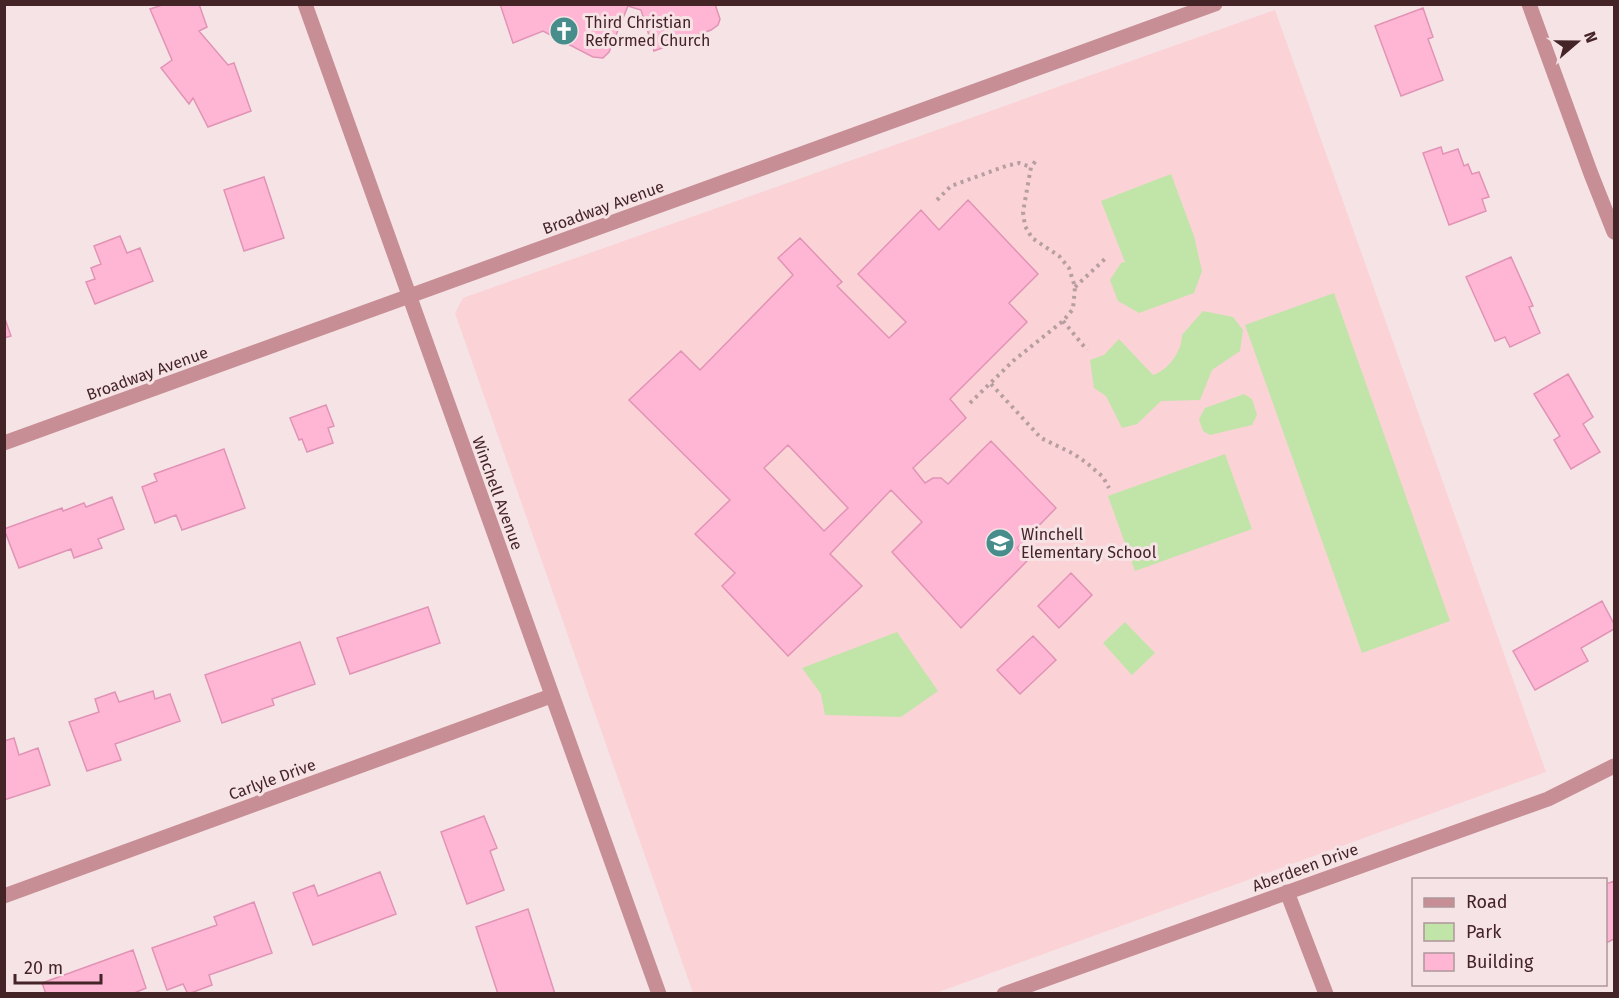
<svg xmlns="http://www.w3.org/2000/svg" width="1619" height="998" font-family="'Fira Sans',sans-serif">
	<rect width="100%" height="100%" fill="#f6e3e5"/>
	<path fill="#fbd3d6" d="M1275,10L1546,772L936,993H693L455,313L463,298Z"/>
	<path fill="#c1e4a8" d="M1171,174L1194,236L1202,271L1194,293L1139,313L1118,301L1110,280L1121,263L1125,262L1101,201Z
		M1334,293L1450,621L1362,653L1245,325Z
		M1203,311L1233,317L1243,330L1240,351L1212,370L1200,400L1161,401L1137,424L1122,428L1106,396L1094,388L1090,360L1104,355L1119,339L1153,375C1168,370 1182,352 1182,335Z
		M1244,394L1252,399L1257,415L1252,425L1210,435L1203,431L1199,419L1205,408Z
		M1225,454L1252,529L1135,571L1108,496Z
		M1125,622L1155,653L1132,675L1103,643Z
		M897,632L938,691L901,717L825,715L821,694L802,668Z"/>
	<path fill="#ffb6d4" stroke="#e193b5" stroke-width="1.5" fill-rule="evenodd" d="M165,4H199L207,27L199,31L228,65L234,63L251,111L208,127L193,98L189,104L161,68L172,60L150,9Z
		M500,4H715L720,19L718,25L711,30L654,51L641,10L628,6L609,52L603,58L593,57L543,31L513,43Z
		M1423,8L1433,37L1428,39L1443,80L1401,96L1375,26Z
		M1441,147L1443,154L1458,149L1464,166L1468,164L1472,174L1479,172L1489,197L1482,199L1486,211L1449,225L1423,153Z
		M264,177L284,238L244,251L224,190Z
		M968,200L1038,274L1009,303L1027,322L950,399L966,418L913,468L925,483L933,478H941L948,484L991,441L1056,508L1017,548L1027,561L961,628L892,552L922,522L891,490L830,554L862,586L788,656L722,586L735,573L695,534L730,500L629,400L681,351L700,370L793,275L778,258L800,238L842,282L837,286L889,338L906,322L858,274L921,210L939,230ZM788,445L848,508L824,531L764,468Z
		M120,236L127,253L140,248L153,281L95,304L86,282L95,279L91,268L101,264L94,246Z
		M1511,257L1533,306L1529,307L1540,333L1510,347L1505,337L1495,341L1466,277Z
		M4,316L11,336L4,338Z
		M1568,374L1593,417L1583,424L1600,452L1571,469L1554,440L1560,436L1534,394Z
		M326,405L334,426L328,428L333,443L307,452L302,439L299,440L290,418Z
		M224,449L245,508L182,530L176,515L155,523L142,487L157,481L154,474Z
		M112,497L124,529L98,539L102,548L74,558L71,549L19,568L4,529L62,508L63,511L84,503L86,507Z
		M1071,573L1092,595L1059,628L1038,606Z
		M1602,601L1614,624V629L1581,648L1588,661L1535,690L1513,651Z
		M428,607L440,643L350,674L337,638Z
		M1033,636L1056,660L1020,694L997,670Z
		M300,642L315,684L272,699L274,705L222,723L205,675Z
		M153,691L155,699L170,694L180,721L115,744L121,760L87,771L69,722L99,712L95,699L115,692L119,702Z
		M14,738L19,755L38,748L50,785L4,800V741Z
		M484,816L497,848L490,851L504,890L467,904L441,832Z
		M380,872L396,914L313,945L293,893L314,885L318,896Z
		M1614,881V939L1606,943V884Z
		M254,902L272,953L209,975L212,985L188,994L183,984L167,990L152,948L217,925L214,917Z
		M528,909L555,994H498L476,927Z
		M133,950L146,988L132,994H46L42,983Z"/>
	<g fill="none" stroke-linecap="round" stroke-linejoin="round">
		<path stroke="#b69ea1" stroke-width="4" stroke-dasharray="3 4.5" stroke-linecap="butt" d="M937,200L951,186L1006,166L1019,163L1031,167
			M1075,287L1106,258
			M1063,321L1087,350
			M991,384L1041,438L1074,454L1088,464L1103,477L1109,488
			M970,403L1013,361L1063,321L1073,309L1075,287L1069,268L1059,256L1032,238L1025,226L1023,212L1031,167L1038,158"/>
		<path stroke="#c78f95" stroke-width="15" d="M305,4L659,994
			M1529,4L1591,174L1614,232
			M4,443L1215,4
			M1287,892L1326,994
			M4,896L551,696
			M1004,994L1548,799L1614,766"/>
	</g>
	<defs>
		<g id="church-disc" transform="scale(1.5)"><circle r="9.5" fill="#468d8b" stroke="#f6e3e5"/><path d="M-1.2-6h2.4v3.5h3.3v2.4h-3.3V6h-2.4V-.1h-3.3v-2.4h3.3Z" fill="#fff"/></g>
		<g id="school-disc" transform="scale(1.5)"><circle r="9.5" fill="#468d8b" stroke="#f6e3e5"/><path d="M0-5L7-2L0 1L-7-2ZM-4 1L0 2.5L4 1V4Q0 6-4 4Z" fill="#fff"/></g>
	</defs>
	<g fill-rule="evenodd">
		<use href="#church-disc" x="564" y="31"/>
		<use href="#school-disc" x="1000" y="543"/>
	</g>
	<g text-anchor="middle" stroke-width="6" stroke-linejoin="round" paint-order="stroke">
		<g font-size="16" fill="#452428" stroke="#f6e3e5" text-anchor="start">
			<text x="585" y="28">Third Christian<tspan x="585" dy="18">Reformed Church</tspan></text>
			<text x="1021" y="540">Winchell<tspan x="1021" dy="18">Elementary School</tspan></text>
		</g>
		<g font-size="16" fill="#452428" stroke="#f6e3e5">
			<text transform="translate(603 207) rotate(-20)" y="6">Broadway Avenue</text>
			<text transform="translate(147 373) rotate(-20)" y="6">Broadway Avenue</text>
			<text transform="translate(498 493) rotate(70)" y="6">Winchell Avenue</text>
			<text transform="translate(272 779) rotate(-20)" y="6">Carlyle Drive</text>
			<text transform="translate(1305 867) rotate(-20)" y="6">Aberdeen Drive</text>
		</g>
	</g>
	<rect width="1619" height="998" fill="none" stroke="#452428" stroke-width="12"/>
	<rect x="1412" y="878" width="195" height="108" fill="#f6e3e5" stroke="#af9799" stroke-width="1.5"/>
	<rect x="1424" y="898" width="30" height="9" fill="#c78f95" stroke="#af9799" stroke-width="1.5"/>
	<text x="1466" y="908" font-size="18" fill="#452428">Road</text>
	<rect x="1424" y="923" width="30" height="18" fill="#c1e4a8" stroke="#af9799" stroke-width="1.5"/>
	<text x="1466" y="938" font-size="18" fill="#452428">Park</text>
	<rect x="1424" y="953" width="30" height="18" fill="#ffb6d4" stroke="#af9799" stroke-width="1.5"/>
	<text x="1466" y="968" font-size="18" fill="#452428">Building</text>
	<g transform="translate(1577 42) rotate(70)" stroke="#f6e3e5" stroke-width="4.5" paint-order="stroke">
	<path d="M0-4.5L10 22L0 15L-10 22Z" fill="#452428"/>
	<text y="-9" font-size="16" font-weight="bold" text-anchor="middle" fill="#452428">N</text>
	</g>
	<path d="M15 974v9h86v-9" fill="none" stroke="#452428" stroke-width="3"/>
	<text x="24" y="974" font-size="18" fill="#452428" stroke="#f6e3e5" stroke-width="4.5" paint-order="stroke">20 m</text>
</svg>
